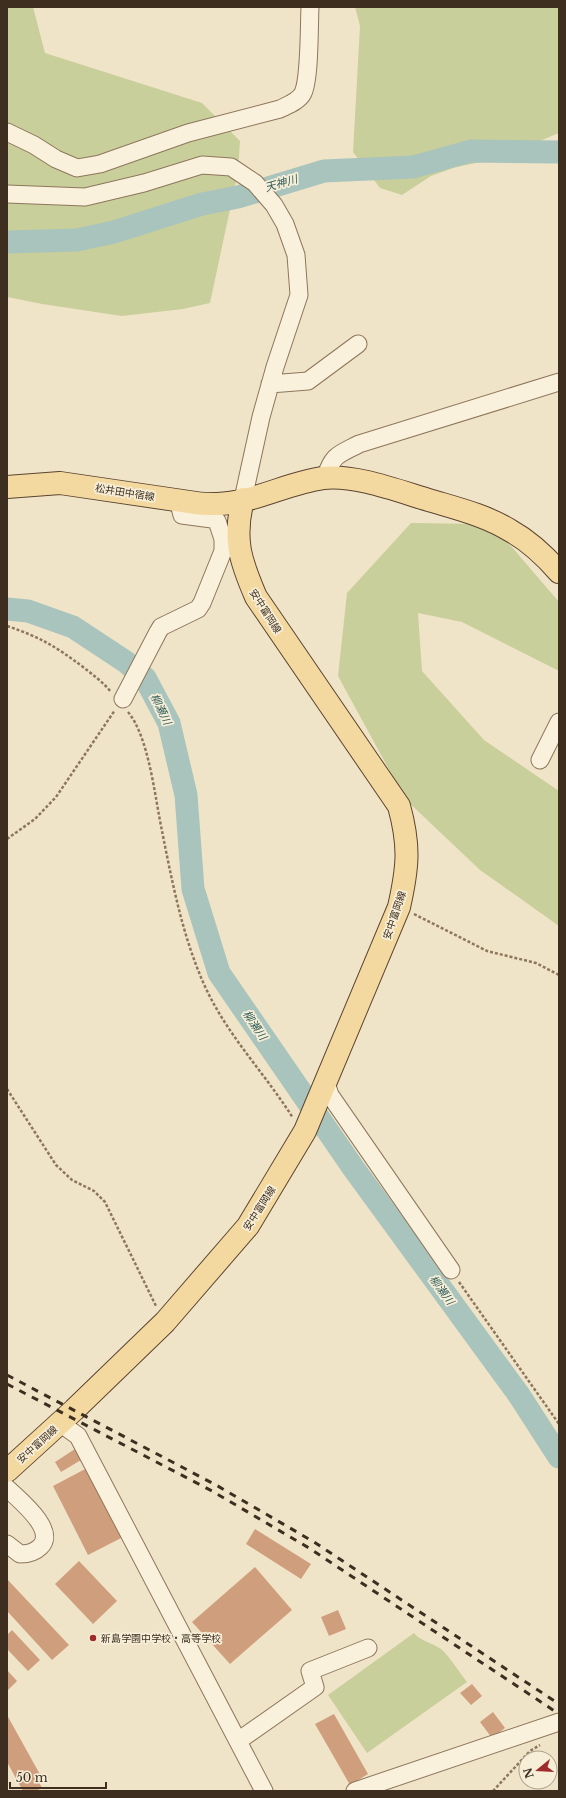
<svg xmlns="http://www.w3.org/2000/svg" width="566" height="1798" font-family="'Libre Baskerville','Noto Sans JP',serif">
	<rect width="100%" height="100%" fill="#f0e4c8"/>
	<path fill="#c9cf9b" d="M7,7H33L45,53L202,103L240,141L238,172L210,303L183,309L122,316L42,304L7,297Z
		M355,7H559V133L496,159L456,167L431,176L402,195L380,188L353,152L360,26Z
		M411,523L483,524L511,546L559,602V671L462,622L418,613L422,671L484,740L559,791V926L480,870L405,799L338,676L347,593Z
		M414,1633C420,1641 433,1643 441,1649C451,1658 459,1672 467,1682L367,1753L328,1695Z"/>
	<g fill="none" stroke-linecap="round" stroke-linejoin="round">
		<path stroke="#a9c4bc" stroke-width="23" d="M7,242L77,240L114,232L202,204L238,197L324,171L413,167L471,151L559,152
			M7,609L28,611L73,627L126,662L145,678L169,723L186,795L193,889L219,973L354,1169L519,1395L559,1457"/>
	</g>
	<path fill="#cf9f7d" d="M75,1449L81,1460L61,1472L55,1462Z
		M89,1467L125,1536L88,1555L53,1486Z
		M255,1529L311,1564L301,1579L246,1544Z
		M79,1561L117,1601L93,1624L55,1584Z
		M255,1567L292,1610L230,1664L192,1622Z
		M7,1579L69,1645L52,1660L7,1611Z
		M338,1610L346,1629L329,1636L321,1617Z
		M12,1630L40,1660L28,1671L7,1649V1635Z
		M7,1670L17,1681L7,1691Z
		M472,1684L482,1696L471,1705L460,1693Z
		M493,1712L505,1728L492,1738L480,1722Z
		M334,1714L368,1774L350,1785L315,1724Z
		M7,1715L42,1778L38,1780L42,1788L36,1791H23L7,1762Z"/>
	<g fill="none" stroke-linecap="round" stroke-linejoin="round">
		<g stroke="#8d765c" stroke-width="19">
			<path id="minor" d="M7,132L34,145L56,159L77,168L100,164L188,133L280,109C288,105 299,101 303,93C310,78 309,26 310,7
				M7,194L85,197L144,183L202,165L231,167L255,183L274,205L285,224L296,255L299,295L275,367L261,417L243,499
				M270,384L308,381L358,344
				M325,478C333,454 338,455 359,444L559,382
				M123,699L158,632L161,627L198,609L202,603L223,551V539L217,521L212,519L182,515L178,500
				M540,760L559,722
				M326,1083L330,1095L451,1270
				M60,1423L78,1436L264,1791
				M7,1488C18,1499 58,1530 40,1547C35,1552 28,1554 20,1554L7,1544
				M238,1741L315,1687L310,1671L368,1648
				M355,1791L559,1722"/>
		</g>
		<g stroke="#5b4430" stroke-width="24">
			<path id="major" d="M7,487L60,483L196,503C203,504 210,504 217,504C253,503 287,483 323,478C355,474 401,492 432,501C459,509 487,516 511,531C529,541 545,556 559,572
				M7,1471L74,1410L165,1322L248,1226L305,1131L399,907C408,867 410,846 399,806L256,597C240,560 233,539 243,499"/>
		</g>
		<path stroke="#8d765c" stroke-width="2.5" stroke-dasharray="3 2" stroke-linecap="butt" d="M7,626C40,637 55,646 83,667C93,675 103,682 111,692
			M128,712C149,737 155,798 162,831C172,881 182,934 203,982C225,1033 264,1072 293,1118
			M7,839L35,819L56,797L115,710
			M414,914L487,951L536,963L559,975
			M7,1089L56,1165L72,1180L94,1191L105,1202L156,1306
			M459,1282L559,1424
			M493,1791L530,1751L540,1745"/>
		<use href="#minor" stroke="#faf1dc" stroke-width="17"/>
		<use href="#major" stroke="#f3d9a0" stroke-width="22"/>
		<path stroke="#3d2e20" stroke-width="3" stroke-dasharray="7 7" stroke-linecap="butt" d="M7,1375L216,1485L314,1542L559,1704
			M7,1384L212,1491L309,1548L559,1714"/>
	</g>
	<circle fill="#9e2a2b" stroke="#f7eed8" stroke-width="1.5" cx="93" cy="1638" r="4"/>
	<g text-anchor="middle" stroke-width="3.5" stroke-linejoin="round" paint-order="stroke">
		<g font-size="10" fill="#3d2e20" stroke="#f7eed8">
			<text transform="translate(125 492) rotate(9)" y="4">松井田中宿線</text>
			<text transform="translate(266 611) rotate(58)" y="4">安中富岡線</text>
			<text transform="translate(394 915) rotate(-71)" y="4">安中富岡線</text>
			<text transform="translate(259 1208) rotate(-57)" y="4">安中富岡線</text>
			<text transform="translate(37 1444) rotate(-42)" y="4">安中富岡線</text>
		</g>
		<g font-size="10" fill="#3d2e20" stroke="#f7eed8" text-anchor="start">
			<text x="101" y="1642">新島学園中学校・高等学校</text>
		</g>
		<g font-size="11" font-style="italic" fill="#2f5d5a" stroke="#f7eed8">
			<text transform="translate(281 183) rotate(-16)" y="4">天神川</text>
			<text transform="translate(161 709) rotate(64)" y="4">柳瀬川</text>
			<text transform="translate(255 1025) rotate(56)" y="4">柳瀬川</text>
			<text transform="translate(442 1290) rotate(54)" y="4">柳瀬川</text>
		</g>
	</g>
	<rect width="566" height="1798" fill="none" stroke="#3d2e20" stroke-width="16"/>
	<g transform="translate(538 1770) rotate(252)"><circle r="19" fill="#f7eed8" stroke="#ada18e"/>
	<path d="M0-3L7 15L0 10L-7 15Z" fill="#9e2a2b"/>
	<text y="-6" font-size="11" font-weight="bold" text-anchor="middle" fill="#3d2e20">N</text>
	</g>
	<path d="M10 1782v6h96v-6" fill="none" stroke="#3d2e20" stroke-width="2"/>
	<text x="16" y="1782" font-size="12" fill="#3d2e20" stroke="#f7eed8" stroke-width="3" paint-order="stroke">50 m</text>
</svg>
